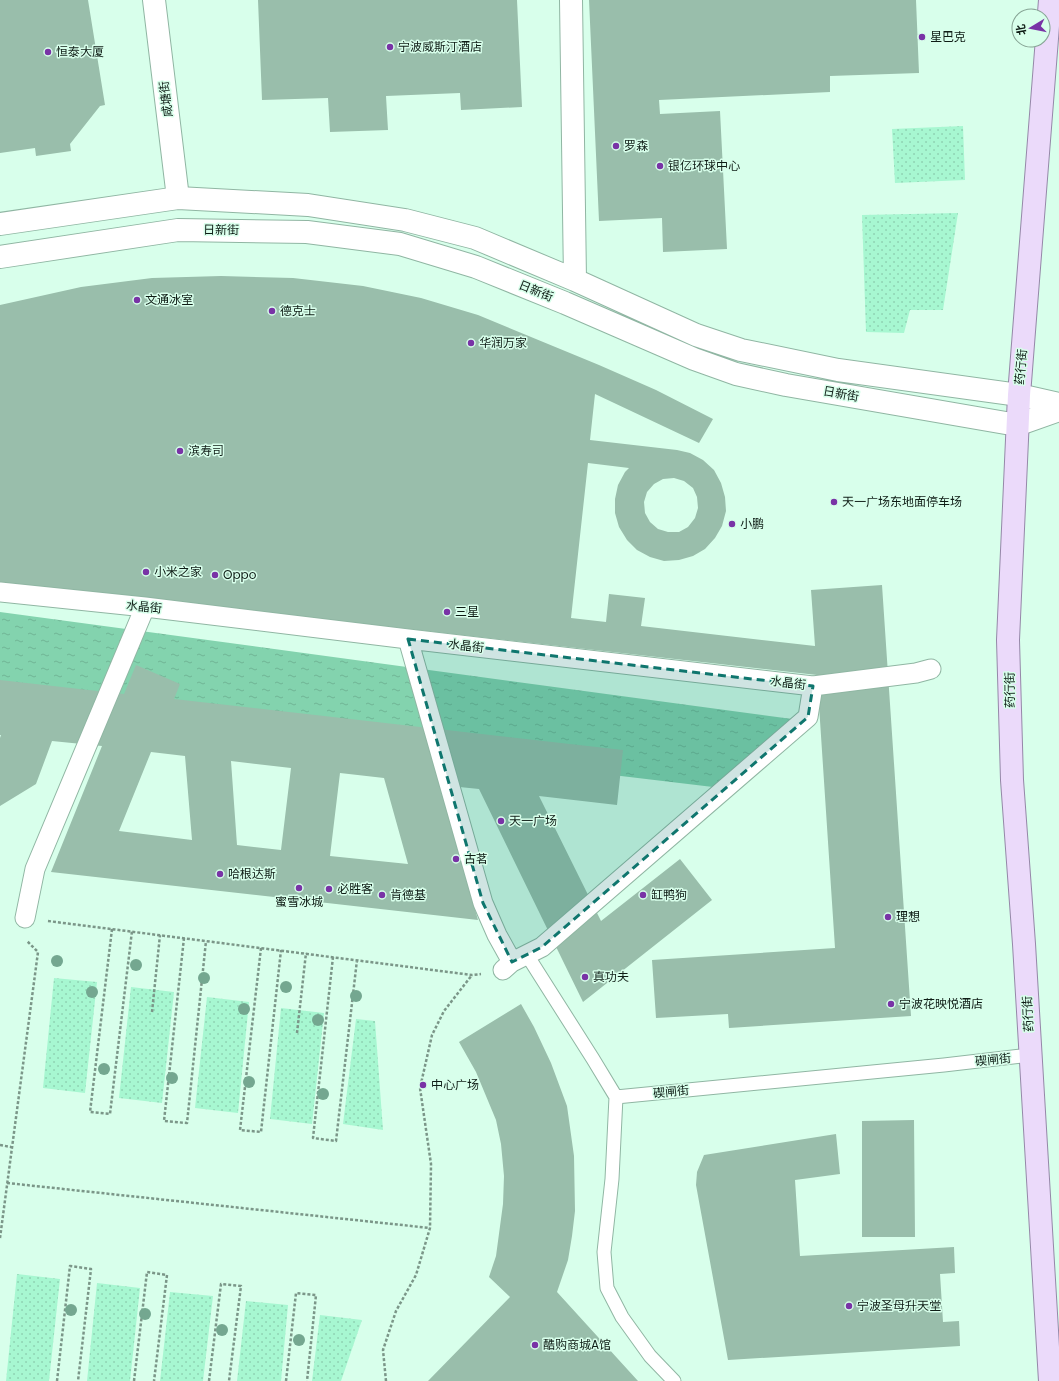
<svg xmlns="http://www.w3.org/2000/svg" width="1059" height="1381" font-family="Poppins,'Noto Sans SC',sans-serif">
	<defs>
		<pattern id="grass-dots" width="8" height="8" patternUnits="userSpaceOnUse"><rect width="8" height="8" fill="#a7f7d1"/><path d="M2 2h.1M6 6h.1" fill="none" stroke="#8fd3b3" stroke-width="1.8" stroke-linecap="round"/></pattern>
		<pattern id="water-ripples" width="26" height="14" patternUnits="userSpaceOnUse"><rect width="26" height="14" fill="#83d3ae"/><path d="M2 4q2-2 4 0t4 0M15 11q2-2 4 0t4 0" fill="none" stroke="#70b595"/></pattern>
	</defs>
	<rect width="100%" height="100%" fill="#d8ffeb"/>
	<path fill="url(#grass-dots)" d="M963,126L965,180L895,183L892,129Z
		M958,213L943,310H910L904,333L866,332L862,215Z
		M54,978L97,982L85,1093L43,1088Z
		M131,987L174,992L162,1103L119,1098Z
		M207,997L249,1002L238,1113L195,1108Z
		M281,1008L324,1013L312,1124L270,1119Z
		M356,1019L375,1021L383,1130L343,1124Z
		M17,1274L60,1279L49,1381H6Z
		M97,1283L140,1288L130,1381H87Z
		M170,1292L213,1296L203,1381H160Z
		M246,1301L288,1305L281,1381H237Z
		M320,1315L362,1320L341,1381H312Z"/>
	<path fill="url(#water-ripples)" d="M0,612L792,719L713,787L0,702Z"/>
	<path fill="#99beab" fill-rule="evenodd" d="M0,0H88L105,105L100,106L70,144L71,151L36,156L35,148L0,153Z
		M258,0H517L522,107L461,110L460,93L386,96L388,130L330,132L328,98L262,100Z
		M589,0H916L919,73L830,76V92L659,100L660,114L720,111L727,249L663,252L662,218L599,221Z
		M221,276L293,278L363,286L421,298L478,315L599,365L656,390L713,419L699,443L595,394L590,440L677,450L690,453L703,460L714,470L721,483L725,497L726,511L722,526L715,538L705,549L693,556L679,560L664,561L650,557L637,550L627,540L619,527L615,513V499L618,485L625,472L629,468L588,463L571,618L606,622L609,594L645,598L641,626L815,646L811,590L882,585L911,1016L729,1028L728,1014L656,1018L652,960L835,948L817,675L0,583V305L81,287L152,278ZM674,478L684,481L693,488L697,497L698,508L695,518L688,527L679,532H668L658,529L650,522L645,513L644,502L647,492L654,484L663,479Z
		M136,665L180,684L174,699L623,750L617,805L539,796L601,921L680,859L712,900L583,1002L479,789L440,785L478,920L51,872L102,746L52,741L36,784L0,806V738L1,735H0V680L124,694ZM151,752L185,756L192,840L119,831ZM231,761L291,768L281,850L237,845ZM340,773L384,778L408,864L330,856Z
		M521,1004L534,1027L551,1063L567,1106L574,1156L575,1211L572,1236L568,1260L557,1292L638,1381H428L510,1297L489,1277L496,1256L503,1204L504,1176L501,1144L496,1120L476,1072L459,1042Z
		M914,1120L915,1237H862V1121Z
		M836,1134L840,1174L795,1180L800,1256L954,1247L955,1273L940,1274L943,1322L959,1321L960,1346L728,1360L696,1185L697,1172L704,1155Z"/>
	<g fill="none" stroke-linecap="round" stroke-linejoin="round">
		<g stroke="#90b6a3" stroke-width="15">
			<path id="service" d="M527,955L593,1059L616,1097
				M674,1381L650,1356L622,1317L607,1288L604,1252L612,1179L616,1097L944,1065L1030,1055"/>
		</g>
		<g stroke="#90b6a3" stroke-width="21">
			<path id="pedestrian" d="M0,592L145,607L408,639L813,686L916,673L931,669
				M408,639L483,903L497,935L512,962
				M25,918L35,869L145,607
				M503,970L512,962L542,947L808,717L813,686"/>
		</g>
		<g stroke="#90b6a3" stroke-width="24">
			<path id="minor" d="M154,0L178,198"/>
		</g>
		<g stroke="#90b6a3" stroke-width="24">
			<path id="tertiary" d="M571,0L575,280
				M0,224L178,198L308,205L405,220L475,238L575,280L696,335L741,350L838,370L1019,395L1059,404
				M0,257L178,230L307,232L400,244L476,267L565,303L694,359L736,374L786,385L1017,425L1059,410"/>
		</g>
		<g stroke="#9588a8" stroke-width="24">
			<path id="primary" d="M1050,0L1019,395L1008,640L1012,780L1024,944L1050,1381"/>
		</g>
		<path stroke="#7b9688" stroke-width="2.5" stroke-dasharray="3 2" stroke-linecap="butt" d="M48,921L472,975L481,974
			M112,929L90,1112L110,1114L132,931
			M184,938L164,1121L187,1123L206,941
			M261,948L240,1130L261,1132L281,950
			M333,957L313,1138L336,1141L357,960
			M152,1012L160,935
			M297,1033L306,953
			M0,1145L11,1147
			M7,1183L430,1228
			M0,1238L38,952L27,941
			M57,1381L70,1266L91,1269L78,1381
			M134,1381L147,1272L167,1275L154,1381
			M209,1381L221,1284L241,1286L229,1381
			M286,1381L296,1293L316,1295L307,1381
			M386,1381L383,1350L396,1311L416,1275L430,1228L431,1164L420,1088L432,1035L444,1011L472,975"/>
		<use href="#service" stroke="#fff" stroke-width="13"/>
		<use href="#pedestrian" stroke="#fff" stroke-width="19"/>
		<use href="#minor" stroke="#fff" stroke-width="22"/>
		<use href="#tertiary" stroke="#fff" stroke-width="22"/>
		<use href="#primary" stroke="#ebdafa" stroke-width="22"/>
	</g>
	<g fill="#74a790">
		<circle cx="57" cy="961" r="6"/>
		<circle cx="136" cy="965" r="6"/>
		<circle cx="204" cy="978" r="6"/>
		<circle cx="286" cy="987" r="6"/>
		<circle cx="92" cy="992" r="6"/>
		<circle cx="356" cy="996" r="6"/>
		<circle cx="244" cy="1009" r="6"/>
		<circle cx="318" cy="1020" r="6"/>
		<circle cx="104" cy="1069" r="6"/>
		<circle cx="172" cy="1078" r="6"/>
		<circle cx="249" cy="1082" r="6"/>
		<circle cx="323" cy="1094" r="6"/>
		<circle cx="71" cy="1310" r="6"/>
		<circle cx="145" cy="1314" r="6"/>
		<circle cx="222" cy="1330" r="6"/>
		<circle cx="299" cy="1340" r="6"/>
	</g>
	<path fill="#0f766e" fill-opacity="0.2" stroke="#0f766e" stroke-width="3" stroke-dasharray="8 5" stroke-linejoin="round" d="M408,639L813,686L808,717L542,947L512,962L483,903Z"/>
	<g fill="#7933a6" stroke="#d8ffeb" stroke-width="1.5">
		<circle cx="922" cy="37" r="4"/>
		<circle cx="390" cy="47" r="4"/>
		<circle cx="48" cy="52" r="4"/>
		<circle cx="616" cy="146" r="4"/>
		<circle cx="660" cy="166" r="4"/>
		<circle cx="137" cy="300" r="4"/>
		<circle cx="272" cy="311" r="4"/>
		<circle cx="471" cy="343" r="4"/>
		<circle cx="180" cy="451" r="4"/>
		<circle cx="834" cy="502" r="4"/>
		<circle cx="732" cy="524" r="4"/>
		<circle cx="146" cy="572" r="4"/>
		<circle cx="215" cy="575" r="4"/>
		<circle cx="447" cy="612" r="4"/>
		<circle cx="501" cy="821" r="4"/>
		<circle cx="456" cy="859" r="4"/>
		<circle cx="220" cy="874" r="4"/>
		<circle cx="299" cy="888" r="4"/>
		<circle cx="329" cy="889" r="4"/>
		<circle cx="382" cy="895" r="4"/>
		<circle cx="643" cy="895" r="4"/>
		<circle cx="888" cy="917" r="4"/>
		<circle cx="585" cy="977" r="4"/>
		<circle cx="891" cy="1004" r="4"/>
		<circle cx="423" cy="1085" r="4"/>
		<circle cx="849" cy="1306" r="4"/>
		<circle cx="535" cy="1345" r="4"/>
	</g>
	<g text-anchor="middle" stroke-width="3" stroke-linejoin="round" paint-order="stroke">
		<g font-size="12" fill="#0e1c15" stroke="#d8ffeb" text-anchor="start">
			<text x="930" y="41">星巴克</text>
			<text x="398" y="51">宁波威斯汀酒店</text>
			<text x="56" y="56">恒泰大厦</text>
			<text x="624" y="150">罗森</text>
			<text x="668" y="170">银亿环球中心</text>
			<text x="145" y="304">文通冰室</text>
			<text x="280" y="315">德克士</text>
			<text x="479" y="347">华润万家</text>
			<text x="188" y="455">滨寿司</text>
			<text x="842" y="506">天一广场东地面停车场</text>
			<text x="740" y="528">小鹏</text>
			<text x="154" y="576">小米之家</text>
			<text x="223" y="579">Oppo</text>
			<text x="455" y="616">三星</text>
			<text x="509" y="825">天一广场</text>
			<text x="464" y="863">古茗</text>
			<text x="228" y="878">哈根达斯</text>
			<text x="337" y="893">必胜客</text>
			<text x="390" y="899">肯德基</text>
			<text x="651" y="899">缸鸭狗</text>
			<text x="299" y="906" text-anchor="middle">蜜雪冰城</text>
			<text x="896" y="921">理想</text>
			<text x="593" y="981">真功夫</text>
			<text x="899" y="1008">宁波花映悦酒店</text>
			<text x="431" y="1089">中心广场</text>
			<text x="857" y="1310">宁波圣母升天堂</text>
			<text x="543" y="1349">酷购商城A馆</text>
		</g>
		<g font-size="12" fill="#0e1c15" stroke="#d8ffeb">
			<text transform="translate(166 99) rotate(-97)" y="4">咸塘街</text>
			<text transform="translate(221 230) rotate(1)" y="4">日新街</text>
			<text transform="translate(536 291) rotate(22)" y="4">日新街</text>
			<text transform="translate(1021 367) rotate(-85)" y="4">药行街</text>
			<text transform="translate(841 394) rotate(10)" y="4">日新街</text>
			<text transform="translate(144 607) rotate(6)" y="4">水晶街</text>
			<text transform="translate(466 646) rotate(7)" y="4">水晶街</text>
			<text transform="translate(788 683) rotate(7)" y="4">水晶街</text>
			<text transform="translate(1010 690) rotate(-91)" y="4">药行街</text>
			<text transform="translate(1028 1014) rotate(-93)" y="4">药行街</text>
			<text transform="translate(993 1060) rotate(-6)" y="4">碶闸街</text>
			<text transform="translate(671 1092) rotate(-6)" y="4">碶闸街</text>
		</g>
	</g>
	<g transform="translate(1031 28) rotate(260)"><circle r="19" fill="#d8ffeb" stroke="#87a495"/>
	<path d="M0-3L7 15L0 10L-7 15Z" fill="#7933a6"/>
	<text y="-6" font-size="11" font-weight="bold" text-anchor="middle" fill="#0e1c15">北</text>
	</g>
</svg>
